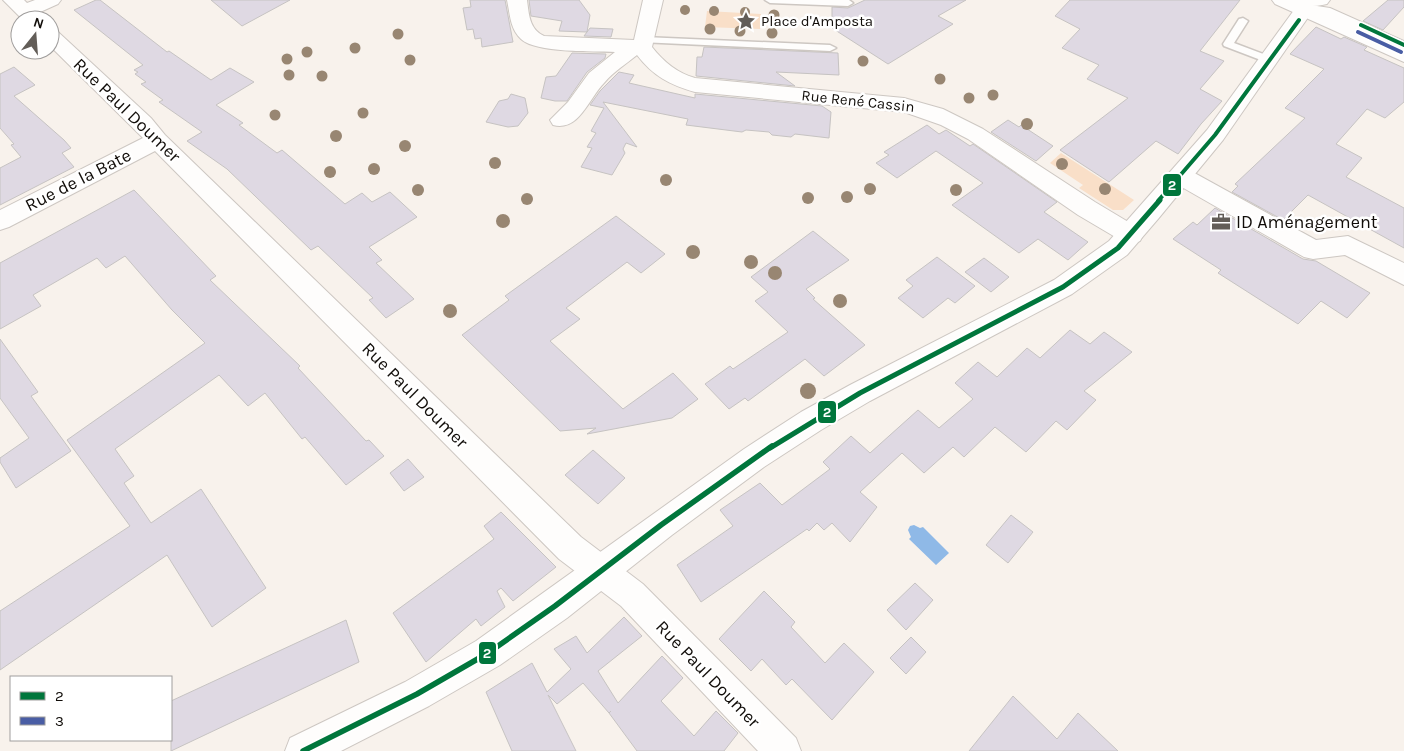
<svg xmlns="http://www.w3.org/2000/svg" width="1404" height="751" font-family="Karla,sans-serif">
	<rect width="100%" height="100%" fill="#f8f2ec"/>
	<path fill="#f9dfc8" d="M707,11L761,14L760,29L705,27Z
		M1061,153L1134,200L1123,210H1113L1079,188L1083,185L1050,163Z"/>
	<path fill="#8fb9e7" d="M914,525L920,528L923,527L949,553L936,565L909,539L911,537L908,530L910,526Z"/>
	<path fill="#dfd9e3" stroke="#c6c3c2" d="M96,0H100L167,52L169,51L211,80L230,68L254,82L216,105L243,123L239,125L277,153L282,150L345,204L362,193L372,202L390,192L417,217L369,247L382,260L376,263L414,299L386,318L369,300L373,298L318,246L311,250L227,169L187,141L202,132L159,102L163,100L141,84L146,82L135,74L138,72L134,70L143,65L74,10Z
		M211,0H290L242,26Z
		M470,0H505L513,42L482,47L481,38L475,39L473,29L467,30L463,8L471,7Z
		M529,0H579L590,15L587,32L559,31L562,21L531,16Z
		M865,0H966L938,16L953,24L888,64L832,28V7L848,8Z
		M1070,0H1240L1200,51L1224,61L1200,89L1222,101L1201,124L1178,154L1156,141L1109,182L1060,150L1128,98L1087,79L1099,65L1062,48L1080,29L1055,16Z
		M1388,0H1404V7L1383,30L1363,21Z
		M1316,27L1341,39L1344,37L1367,47L1364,50L1404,68V102L1385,118L1367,109L1336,144L1362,158L1346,177L1404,208V248L1308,195L1283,220L1232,192L1238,186L1235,184L1305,118L1285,108L1324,69L1290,54Z
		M590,28L613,29L611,37L584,36Z
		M704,47L838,53L839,75L776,72L795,86L696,76L697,57H702Z
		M572,53L606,54L605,58L587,72L567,101H555L541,98L546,77L556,76Z
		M14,67L35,85L14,96L64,140L71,148L62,153L74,167L0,205V168L21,157L11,145L14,144L0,128V74Z
		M619,72L634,75L629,83L695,98V94L822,106L831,112L829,138L795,134L791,137L772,135L769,132L746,130L742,132L686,125L688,119L603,102L637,147L626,143L623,149L625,153L612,175L581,167L592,148L587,147L596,133L591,131L604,108L590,105L600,91Z
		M511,94L525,98L528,113L518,126L508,127L486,122L499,101L508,99Z
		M1008,120L1019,127L1021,125L1053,146L1036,161L991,132Z
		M927,125L939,134L946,130L970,146L973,144L1057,202L1044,212L1088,242L1068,260L1038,239L1019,253L952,205L983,183L936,151L897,178L876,163L889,155L884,152Z
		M134,190L216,276L210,280L300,366L298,368L366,441L369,440L384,456L346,485L305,437L302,439L265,393L248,406L219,375L115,449L134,476L124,483L151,523L201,489L266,588L212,627L167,555L0,670V611L130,526L67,440L205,343L172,310L125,256L106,268L97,258L33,295L41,306L0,329V263Z
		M1215,208L1303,259L1316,261L1370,293L1347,318L1321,301L1298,324L1218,273L1221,270L1173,239L1193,222L1197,225Z
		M616,216L665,254L641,273L627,262L566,308L580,319L550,341L623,409L673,373L698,399L672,418L587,434L596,428L560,431L462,335L509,300L505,296Z
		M813,231L849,260L806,289L815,298L813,299L865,345L824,376L805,359L748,401L745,398L729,409L705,384L730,366L733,369L788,332L755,301L768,292L751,277Z
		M937,257L975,286L955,303L948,298L923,318L898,298L913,286L906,280Z
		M984,258L1009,277L991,292L965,272Z
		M1070,330L1090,344L1104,332L1132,352L1084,391L1096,400L1067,430L1056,421L1026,452L995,427L964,457L953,447L924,473L902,453L860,492L877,507L850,542L832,523L824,530L817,523L809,531L807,529L701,602L677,565L733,526L720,510L760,483L782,505L830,469L823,462L851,436L870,453L918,410L939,428L973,399L955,383L978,362L997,377L1027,348L1040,358Z
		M0,339L38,392L31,396L71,451L16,488L0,462V458L29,438L0,398Z
		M593,450L625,478L598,504L565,475Z
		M408,459L424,477L404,491L390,473Z
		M501,512L556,567L513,601L501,588L497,591L505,607L481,626L476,619L426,662L393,613L494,539L484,526Z
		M1011,515L1033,532L1008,563L986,545Z
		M915,583L933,600L906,630L887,610Z
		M764,591L795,622L791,627L825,663L844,643L874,672L832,720L792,679L786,685L762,659L751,671L719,639Z
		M624,617L642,636L598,671L618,703L662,656L683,678L661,701L694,736L716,711L738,733L724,751H637L609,713L611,711L609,713L583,683L557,704L548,695L576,751H512L486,692L532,663L547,692L571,669L554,649L576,636L587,653Z
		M346,620L359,662L171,751V701Z
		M911,637L926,652L906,674L890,658Z
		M1013,696L1057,739L1078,713L1118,751H969Z"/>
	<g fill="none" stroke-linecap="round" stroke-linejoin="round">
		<g stroke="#cdc7c2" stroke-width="3">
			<path id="service" d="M765,0H849L853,3L848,6L770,3Z
				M1243,18L1248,21L1234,43L1274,58L1276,60L1274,62H1266L1224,46L1223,44L1239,19Z
				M644,37L830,45L836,48L830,51L640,42L639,40L640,38Z"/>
		</g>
		<g stroke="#cdc7c2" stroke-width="2">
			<path id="minor" d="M3,0H24L27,3L35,0H61L58,4L38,13L44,20H23Z
				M507,0H527C529,14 529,29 544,36L634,40L643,0H663L652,47C663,61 677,73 695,78L904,98L943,109L983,129L1095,202L1140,229L1143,235L1140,241L1131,244L1122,241L1078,215L968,139L941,125L904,112L695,92C670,85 653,76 637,55C626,64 613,72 604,83C589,98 579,132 553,125L550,120L568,102L589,73L615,52C594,51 535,53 521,39C510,29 510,14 507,0Z
				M50,29L57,31L151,118L165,135L581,537L643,584L796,738L801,751H758L621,606L559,559L155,151L9,227L0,230V210L143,138L50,46Z
				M1181,168L1189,170L1316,240L1348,236L1404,263V285L1345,255L1313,259L1304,257L1173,182L1169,176L1173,170Z"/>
		</g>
		<g stroke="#cdc7c2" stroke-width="2">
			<path id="tertiary" d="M1284,0H1330L1327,4C1315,7 1299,7 1287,4Z"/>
		</g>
		<g stroke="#cdc7c2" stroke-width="2">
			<path id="secondary" d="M1304,4L1330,8L1404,41V55L1319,17L1309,16L1223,140L1158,219L1127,255L1072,294L870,401L821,430L764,467L672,535L567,618L500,665L429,706L341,751H285L290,738L405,682L476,641L744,449L801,412L850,385L1054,280L1109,241L1207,130L1297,6Z"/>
		</g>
		<g stroke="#cdc7c2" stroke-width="2">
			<path id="primary" d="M1272,0H1298L1404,48V62L1275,4Z"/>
		</g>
		<use href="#service" fill="#fefdfc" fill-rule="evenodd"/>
		<use href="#minor" fill="#fefdfc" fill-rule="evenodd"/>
		<use href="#tertiary" fill="#fefdfc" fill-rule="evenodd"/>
		<use href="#secondary" fill="#fefdfc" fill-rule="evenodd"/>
		<use href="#primary" fill="#fefdfc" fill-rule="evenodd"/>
		<g stroke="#fff" stroke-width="7">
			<path id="bus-1-far2" d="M1361,25L1404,45
				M1158,201L1215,135L1299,20"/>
		</g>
		<g stroke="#fff" stroke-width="9">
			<path id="bus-1-far1" d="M770,448L860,393L1063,287L1118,248L1160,200"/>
		</g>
		<g stroke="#fff" stroke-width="9">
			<path id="bus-1" d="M303,751L417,694L488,653L555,606L661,525L772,446"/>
		</g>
		<g stroke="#fff" stroke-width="7">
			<path id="bus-2" d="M1358,32L1401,52"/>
		</g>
		<use href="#bus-1-far2" stroke="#00763c" stroke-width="4"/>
		<use href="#bus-1-far1" stroke="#00763c" stroke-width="5"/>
		<use href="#bus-1" stroke="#00763c" stroke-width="5.5"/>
		<use href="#bus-2" stroke="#495da4" stroke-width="4"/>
	</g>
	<g fill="#988672">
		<circle cx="685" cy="10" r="5"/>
		<circle cx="714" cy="11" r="5"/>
		<circle cx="745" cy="12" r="5"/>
		<circle cx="774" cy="15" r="5.5"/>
		<circle cx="710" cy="29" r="5.5"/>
		<circle cx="740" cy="31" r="5.5"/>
		<circle cx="772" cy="33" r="5.5"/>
		<circle cx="398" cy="34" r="5.5"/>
		<circle cx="355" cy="48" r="5.5"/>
		<circle cx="307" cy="52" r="5.5"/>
		<circle cx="287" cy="59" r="5.5"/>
		<circle cx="410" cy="60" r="5.5"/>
		<circle cx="863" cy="61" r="5.5"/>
		<circle cx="289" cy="75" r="5.5"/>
		<circle cx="322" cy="76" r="5.5"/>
		<circle cx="940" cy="79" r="5.5"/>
		<circle cx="993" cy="95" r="5.5"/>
		<circle cx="969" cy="98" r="5.5"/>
		<circle cx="363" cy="113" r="5.5"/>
		<circle cx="275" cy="115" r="5.5"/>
		<circle cx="1027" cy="124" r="6"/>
		<circle cx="336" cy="136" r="6"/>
		<circle cx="405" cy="146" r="6"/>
		<circle cx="495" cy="163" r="6"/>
		<circle cx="1062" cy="164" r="6"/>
		<circle cx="374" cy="169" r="6"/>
		<circle cx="330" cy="172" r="6"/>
		<circle cx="666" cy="180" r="6"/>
		<circle cx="870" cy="189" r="6"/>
		<circle cx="1105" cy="189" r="6"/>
		<circle cx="418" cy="190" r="6"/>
		<circle cx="956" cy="190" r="6"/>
		<circle cx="847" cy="197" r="6"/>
		<circle cx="808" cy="198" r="6"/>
		<circle cx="527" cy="199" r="6"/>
		<circle cx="503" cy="221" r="7"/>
		<circle cx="693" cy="252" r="7"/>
		<circle cx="751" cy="262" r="7"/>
		<circle cx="775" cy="273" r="7"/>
		<circle cx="840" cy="301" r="7"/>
		<circle cx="450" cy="311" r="7"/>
		<circle cx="808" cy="391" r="8"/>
	</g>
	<defs>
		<g id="sight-bare" transform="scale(1.5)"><path d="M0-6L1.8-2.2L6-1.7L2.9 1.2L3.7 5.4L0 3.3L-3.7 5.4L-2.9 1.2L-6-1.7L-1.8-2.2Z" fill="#625d58" stroke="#fff" stroke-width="2.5" paint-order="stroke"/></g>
		<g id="office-bare" transform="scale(1.5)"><path d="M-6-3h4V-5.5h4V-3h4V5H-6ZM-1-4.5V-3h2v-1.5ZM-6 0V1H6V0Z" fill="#625d58" stroke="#fff" stroke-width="2.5" paint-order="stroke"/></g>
	</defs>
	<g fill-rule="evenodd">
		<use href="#sight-bare" x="746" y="21"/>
		<use href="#office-bare" x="1221" y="222"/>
	</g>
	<g text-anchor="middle" stroke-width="5" stroke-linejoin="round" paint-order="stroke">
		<g font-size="15" fill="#110d09" stroke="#fff" text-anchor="start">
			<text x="761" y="26">Place d'Amposta</text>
		</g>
		<g font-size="15" fill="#110d09" stroke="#fff">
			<text transform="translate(858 101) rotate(6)" y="5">Rue René Cassin</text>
		</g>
		<g font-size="18" fill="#110d09" stroke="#fff">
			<text transform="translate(127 110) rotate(44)" y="6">Rue Paul Doumer</text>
			<text transform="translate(78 180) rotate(-27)" y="6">Rue de la Bate</text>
			<text transform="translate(415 395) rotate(45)" y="6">Rue Paul Doumer</text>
			<text transform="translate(708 674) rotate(46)" y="6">Rue Paul Doumer</text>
		</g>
		<g font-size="18" fill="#110d09" stroke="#fff" text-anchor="start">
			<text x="1236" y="228">ID Aménagement</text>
		</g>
	</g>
	<g stroke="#fff" stroke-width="2">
		<rect x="1162" y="173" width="20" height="24" rx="5" fill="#00763c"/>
		<rect x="817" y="400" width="20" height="24" rx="5" fill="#00763c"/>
		<rect x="478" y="641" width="19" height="24" rx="5" fill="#00763c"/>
	</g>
	<g font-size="14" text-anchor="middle" font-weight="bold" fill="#fff">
		<text x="1172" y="190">2</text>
		<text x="827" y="417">2</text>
		<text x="487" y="658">2</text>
	</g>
	<rect x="10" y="676" width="162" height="65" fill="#ffffff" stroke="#a09e9d"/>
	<rect x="20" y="692" width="25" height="8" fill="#00763c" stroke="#a09e9d"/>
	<text x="55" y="701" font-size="15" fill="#110d09">2</text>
	<rect x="20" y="717" width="25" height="8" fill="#495da4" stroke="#a09e9d"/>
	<text x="55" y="726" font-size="15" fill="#110d09">3</text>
	<g transform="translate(35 35) rotate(17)"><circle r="24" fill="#ffffff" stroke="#a09e9d"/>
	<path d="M0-4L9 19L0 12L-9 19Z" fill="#625d58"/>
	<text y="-8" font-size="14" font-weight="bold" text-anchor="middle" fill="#110d09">N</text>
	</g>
</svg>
